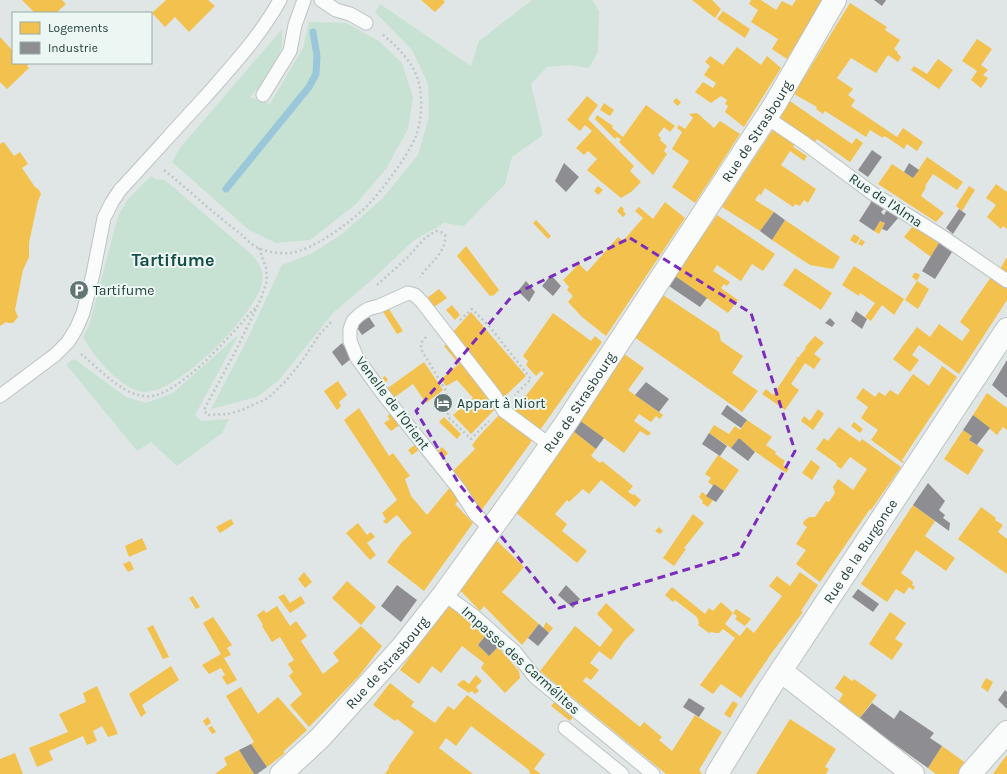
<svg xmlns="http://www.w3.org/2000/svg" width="1007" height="774" font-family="Karla,sans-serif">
	<rect width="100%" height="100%" fill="#e0e6e5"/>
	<path fill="#c7e2d3" d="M532,0H592L599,11L598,52L589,68L570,65L547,67L531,84L543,135L512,157L505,184L464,226L444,223L413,241L375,277L333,313L279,380L257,397L211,409L247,340L282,265L311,254L342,234L382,199L418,155L429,117L428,84L412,50L375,12L380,4L471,66L479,41Z
		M309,22L346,23L379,41L402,63L413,97L408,129L386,169L356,204L310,240L276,243L249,230L172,162L180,148L282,29V48L263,83L250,97L270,104L303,48Z
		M151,176L155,179L165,180L251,254C259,262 265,271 262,283C255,315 178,393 145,392C123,392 93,356 83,337L89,326L118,216L128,199Z
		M239,334L195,415L201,421L229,419L222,433L177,466L151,442L137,451L66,364L74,359L126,397L146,403L173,393Z"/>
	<path fill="#f2c14e" d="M22,0H62L66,4L56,13H35Z
		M166,0H208L215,6L189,32L175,17L165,27L152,13Z
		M421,0H443L445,2L435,12Z
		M692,0H712L721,9L715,18Z
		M751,0H761L776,10L782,1L792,6L796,0H823L787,59L772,49L778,39L751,22L758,10L749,4Z
		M850,3L887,27L885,30L900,40L894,49L898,52L897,53L901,57L898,62L888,55L876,73L851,58L837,78L853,89L848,95L855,100L851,106L897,137L903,128L923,142L917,151L907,144L904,149L888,138L884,136L883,138L870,130L866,137L825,111L823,114L816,109L817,107L794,94Z
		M723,11L750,29L745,38L717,19Z
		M0,37L13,51V63H29L27,66L29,68L7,89L0,82Z
		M977,39L992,49L981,65L988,70L983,75L988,78L981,88L971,80L977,71L962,61Z
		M737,47L761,65L767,56L781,68L744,127L725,112L728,106L725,104L727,100L721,96L711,103L695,92L703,82L713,88L716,83L704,75L710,66L705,62L710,56L723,65Z
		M938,59L953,70L939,89L911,70L914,66L927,74Z
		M587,96L598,105L588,119L634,166L630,171L641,182L631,192L621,198L587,170L597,159L588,151L584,155L576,148L592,131L585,125L580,131L567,120Z
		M676,98L681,102L678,106L673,102Z
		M790,101L852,144L856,138L863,143L850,162L817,139L814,143L778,120Z
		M604,103L614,110L610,116L600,110Z
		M646,105L675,126L670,132L664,127L658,135L661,138L660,140L667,146L664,151L667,154L653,175L619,142L621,139L617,137L615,139L595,119L597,115L613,126L612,128L623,137Z
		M697,113L714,128L720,121L740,134L695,203L672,187L689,161L672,149L682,132L677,128L679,125L685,129L693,118L689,114Z
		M774,128L795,142L793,147L807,156L804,161L790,151L781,165L816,189L808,203L804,200L800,206L795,204L793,207L765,188L761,195L759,194L755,200L774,212L760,231L722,207Z
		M4,142L14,156L20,152L28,164L22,168L35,187L39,190L41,194L38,201L29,243V257L23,270L15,310L18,317L13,323H8L6,322L0,326V144Z
		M927,157L963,182L957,190L933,174L925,186L926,187L921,196L944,213L936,222L878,184L892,164L913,178Z
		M996,184L1007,192V229L1003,226L1001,229L987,217L996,205L986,198Z
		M598,186L603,190L598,195L594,191Z
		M969,186L975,190L962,211L956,206Z
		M665,202L685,218L606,336L582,317L568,302L573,296L567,290L569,287L563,280L579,264L587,272L618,237L623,241L643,218L635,211L639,207L653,219Z
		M621,206L624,209L623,211L626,214L623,217L617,211Z
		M717,215L775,254L763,271L752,264L741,281L717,265L713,271L730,282L727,286L724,284L721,288L738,300L728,313L675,276Z
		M536,220L551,236L548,239L533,223Z
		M785,220L840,257L833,269L810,265L772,240Z
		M880,221L885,223L879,234L874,231Z
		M913,226L939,243L931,257L904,237Z
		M854,234L860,238L856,244L850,240Z
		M861,239L865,242L862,246L858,244Z
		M466,246L499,290L493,296L492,295L490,296L457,256Z
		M1007,257V274L1000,269Z
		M854,266L904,299L894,315L882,305L871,321L865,317L875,303L860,293L859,296L842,285Z
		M795,268L832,293L821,310L783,285Z
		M914,273H917L920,275L917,281L929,289L918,309L905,300L917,281L912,277Z
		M991,277L1007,288V300L959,374L919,345L912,355L919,360L910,372L893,359L917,327L930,337L939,324L962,341L970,330L960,322Z
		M439,289L447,298L434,307L427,298Z
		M663,295L719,332L721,341L743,356L732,373L758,391L742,412L634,337Z
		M452,305L460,315L455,320L446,310Z
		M387,306L403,331L397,334L382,310Z
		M471,312L526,376L502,399L453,332Z
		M553,313L591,341L595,336L602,342L538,433L512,413L544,373L541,371L536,376L526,365L528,361L523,356Z
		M815,336L824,343L814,354L821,359L814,369L805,363L791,384L799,390L785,410L762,394L766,389L773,395L797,359L796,358L797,357L798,358L806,348L805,347Z
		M450,342L499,405L471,434L453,415L473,398L457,380L446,386L441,379L459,364L444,346Z
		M623,353L644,368L628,390L663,415L660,419L656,416L651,422L639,414L634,421L651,433L648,436L640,431L624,453L579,420Z
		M424,362L443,390L426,403L413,384L392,399L385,390Z
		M942,366L957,377L902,460L904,462L903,463L871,440L878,430L861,418L868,407L856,398L863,388L875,397L879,392L885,396L890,390L898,395L913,374L929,386Z
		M385,376L388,380L383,384L380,380Z
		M338,381L347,395L339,402L341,406L337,410L324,391Z
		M987,393L1007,408V430L1003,427L997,435L973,415Z
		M359,408L389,456L393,453L410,476L405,479L411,496L427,515L451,486L461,498L455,504L473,523L424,591L387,562L402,542L412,533L397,515L386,524L383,521L386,519L382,513L397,500L344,420Z
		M818,409L824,414L813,430L801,421L804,416L810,421Z
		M393,412L401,424L391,431L384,423L390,419L387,416Z
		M500,414L534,438L481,511L472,502L474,500L466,493L450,474L475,449L472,445L480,435Z
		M444,417L461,434L457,439L439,422Z
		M747,420L772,437L766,445L776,452L775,454L785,461L783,465L789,469L786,473L747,446L739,438L731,448L709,433L714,425L729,434L735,426L740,430Z
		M854,422L863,429L860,433L851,426Z
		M839,427L860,442L862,439L901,467L871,510L870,509L820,582L796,564L806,550L796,544L807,527L803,524L804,521L809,517H815L826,501L829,502L835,493L833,487L838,479L853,490L867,469L850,457L841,469L836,465L837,464L816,449L824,438L828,441Z
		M572,430L596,449L591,456L600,463L602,461L633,486L628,492L633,495L634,494L641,500L635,507L601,480L589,494L583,489L569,502L567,500L555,514L567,524L562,531L587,551L577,563L515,512Z
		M963,430L972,436L969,440L984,450L968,475L944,459Z
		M416,444L420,449L412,455L408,450Z
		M442,447L448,453L440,462L434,455Z
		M718,455L739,470L724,491L714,484L713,486L708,482L711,478L705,474Z
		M811,460L820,467L812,480L802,473Z
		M702,492L713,500L708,507L702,503L703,501L699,497Z
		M913,505L935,521L925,536L955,558L946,571L916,550L901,573L913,582L912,585L915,587L913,590L909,587L904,594L896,589L887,602L861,584Z
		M981,507L996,518L995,520L1003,525L998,532L1007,539V574L958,539Z
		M693,514L704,523L684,548L686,549L674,566L663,558Z
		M231,519L234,524L220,533L216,527Z
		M358,523L367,535L371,532L375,537L367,543L376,555L370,560L346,533Z
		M659,527L663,531L660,534L655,531Z
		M142,538L147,549L129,557L125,546Z
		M495,539L524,567L502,592L539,624L522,645L484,606L480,611L459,589Z
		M130,561L134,569L128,572L123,564Z
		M304,572L312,582L305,588L298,579Z
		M800,572L818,585L801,611L803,612L773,651L741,698L721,684L713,694L700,685L735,638L723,629L719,633H716L711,632L709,633L698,625L699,623L697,617L675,600L673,602L665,595L672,587L705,614L709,608L713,611L721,602L733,613L725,624L740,636L747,627L754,633L782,596L769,586L777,576L790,586Z
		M347,581L376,607L361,625L332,598Z
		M284,594L290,603L301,596L305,603L290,613L278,597Z
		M193,596L200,607L196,609L189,598Z
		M606,603L635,630L625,640L611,660L599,651L590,663L599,670L591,680L586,677L583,681L640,727L644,722L662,737L659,740L672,751L695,715L722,732L699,770L702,774H666L540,671L575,626L600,647L613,630L597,614Z
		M448,605L486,635L478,645L489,656L498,647L519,671L520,678L505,693L481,668L484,663L462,646L441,673L432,666L419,684L400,670Z
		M277,606L290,626L296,621L307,636L301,641L323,674L339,661L333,653L361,626L382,646L359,676L309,727L290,705L302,694L289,676L293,672L288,664L294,660L280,637L272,642L262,626L263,625L257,615L264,610L266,613Z
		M736,609L751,619L745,626L735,619L737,616L733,613Z
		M890,612L906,623L895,639L903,644L892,660L869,644Z
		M213,617L232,645L227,648L231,655L224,658L237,680L227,685L222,677L225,675L221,668L209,674L202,665L221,654L203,623Z
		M546,622L553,628L549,633L543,628Z
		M153,625L169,657L163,659L147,628Z
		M171,666L179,680L142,705L146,713L141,717L129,694Z
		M476,675L482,681L476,687L479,691L475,694L472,691L469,693L457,685L461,681L464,680L469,684Z
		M844,675L852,681L854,679L877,695L859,719L837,704L843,694L835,688Z
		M986,678L993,682L988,692L981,687Z
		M390,683L414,702L411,706L435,723L448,706L454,710L467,695L545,754L534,769L541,774H530L529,770L471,726L456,746L446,738L439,748L473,774H385L389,768V766L414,732L397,719L395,721L373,705Z
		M97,686L118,734L108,737L102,726L93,731L97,741L87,745L83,736L49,751L53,760L37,767L29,748L68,732L59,714L86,702L83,693Z
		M241,687L258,714L278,697L307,730L283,752L285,753L267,767L251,744L254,742L226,696Z
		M556,700L575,715L570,721L551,706Z
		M733,701L738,704L730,718L724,714Z
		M208,717L211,723L206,726L203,721Z
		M790,719L836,749L825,767L829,769L826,774H756Z
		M212,726L216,732L212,734L208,728Z
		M942,746L970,766L960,774H936L928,768Z
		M239,750L254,774H215L227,765L224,758Z
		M15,753L23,774H0V759Z
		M1007,755V774H993L1000,764Z"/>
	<path fill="#8d8d92" d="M874,0H886L882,6Z
		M872,150L882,157L868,177L858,170Z
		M564,163L579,177L566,192L555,181Z
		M909,163L919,170L913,178L904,172Z
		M872,199L885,208L881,212L884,215L887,209L899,217L887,231L882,229L885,223L880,221L874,231L859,221L870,204Z
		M959,209L966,214L953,234L946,228Z
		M774,212L785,220L772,240L760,231Z
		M939,243L952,252L935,279L922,271Z
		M551,275L561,286L553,296L542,286Z
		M675,276L707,298L700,307L669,286Z
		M526,281L535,292L529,302L518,291Z
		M856,311L867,319L862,329L851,321Z
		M369,317L375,326L362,335L356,326Z
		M830,318L835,323L832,327L825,323Z
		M342,343L352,358L342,366L332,352Z
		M1007,360V398L992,385Z
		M646,382L669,399L659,412L635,395Z
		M727,405L747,420L741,428L721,414Z
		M973,415L990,428L977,445L969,440L972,436L963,430Z
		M579,420L604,438L596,449L572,430Z
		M709,433L727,446L720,456L702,444Z
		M739,438L755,452L748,461L731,448Z
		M928,483L945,501L939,510L945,515L943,518L950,523L949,531L913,505Z
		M714,484L724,491L716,502L706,496Z
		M397,585L417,600L401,622L381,606Z
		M566,585L580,599L573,608L558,595Z
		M858,589L879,604L873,612L852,597Z
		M539,624L549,633L538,646L528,638Z
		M486,635L498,647L489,656L478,645Z
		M1005,690L1007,692V709L998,700Z
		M689,698L705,708L699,717L683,707Z
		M872,703L894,719L900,710L934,733L930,738L942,746L928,768L859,719Z
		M251,744L267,767L257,774H254L239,750Z"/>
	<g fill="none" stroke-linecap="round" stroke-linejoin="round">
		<path stroke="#9bc7da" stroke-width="7" d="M226,189L309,87L316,74L317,56L313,32"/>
		<g stroke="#bdc3c2" stroke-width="15">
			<path id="lane" d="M321,0L336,10L350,14L366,23
				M263,95L290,51L295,25L304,0
				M766,117L806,144L872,193L943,237L1007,281
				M0,396L55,355L68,342L76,329L83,313L93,274L104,218L112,202L120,190C149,159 177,127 206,96C232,66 261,35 280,0
				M491,529L475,514L459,489L383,394L357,358L350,341V329L353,321L359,315L368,309L379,306L408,293L415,295L422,302L495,396L504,411L550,445
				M444,594L474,616L515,652L535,677L653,774
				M565,728L622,774"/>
		</g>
		<g stroke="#bdc3c2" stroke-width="24">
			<path id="street" d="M781,671L913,774
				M970,774L1007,732"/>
		</g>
		<g stroke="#bbc4c2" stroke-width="24">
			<g id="secondary">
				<path id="s1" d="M281,774L320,738L403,646L444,594L522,486L566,423L775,104L835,0"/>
				<path id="s2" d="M717,774L767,692L1007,329"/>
			</g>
		</g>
		<path stroke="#bdc8c6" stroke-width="2.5" stroke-dasharray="2 3" stroke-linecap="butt" d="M164,170C190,191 214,214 241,234C246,239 253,246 260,249C269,252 281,254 290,253C314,250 349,223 367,206C381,192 409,154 416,136C420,125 422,110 421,98C420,68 402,51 381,33
			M259,248L266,268L267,281L259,303L234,354L206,406L204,410L207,415L228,414L242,410L268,398L284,383L302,361L319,335L331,322
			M377,285L408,257L425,238L436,231L441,232L445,235C447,252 429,264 420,277
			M460,320L472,309L489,326L531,379L515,395
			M426,337L421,343V349L446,391L448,400V417L471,439L489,421
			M81,354C97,367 118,390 138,395C146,397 154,397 162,393C195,378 231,334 256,307"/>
		<use href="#lane" stroke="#fafbfb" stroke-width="13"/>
		<use href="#street" stroke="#fafbfb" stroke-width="22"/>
		<use href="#secondary" stroke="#fafbfb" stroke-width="22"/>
	</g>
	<path fill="none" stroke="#7b2cbf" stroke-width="3" stroke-dasharray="8 5" stroke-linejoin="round" d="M630,238L751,313L795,451L738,554L559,608L459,484L416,411L513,295Z"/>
	<defs>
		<g id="parking-disc" transform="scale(1)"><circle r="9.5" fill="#617674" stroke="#ecf7f3"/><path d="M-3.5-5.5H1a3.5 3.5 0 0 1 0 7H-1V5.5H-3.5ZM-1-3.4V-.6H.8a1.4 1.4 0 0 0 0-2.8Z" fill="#fff"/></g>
		<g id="hotel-disc" transform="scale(1)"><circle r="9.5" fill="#617674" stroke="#ecf7f3"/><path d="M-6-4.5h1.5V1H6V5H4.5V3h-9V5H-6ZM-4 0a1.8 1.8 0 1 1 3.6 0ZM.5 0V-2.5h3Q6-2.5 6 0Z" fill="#fff"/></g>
	</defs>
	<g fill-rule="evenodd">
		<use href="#parking-disc" x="79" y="290"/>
		<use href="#hotel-disc" x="443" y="403"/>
	</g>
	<g text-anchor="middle" stroke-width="4" stroke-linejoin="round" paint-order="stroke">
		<g font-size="14" fill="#1d3a37" stroke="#ecf7f3">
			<text dy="5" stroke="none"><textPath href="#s1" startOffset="802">Rue de Strasbourg</textPath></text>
			<text transform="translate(886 200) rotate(34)" y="5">Rue de l'Alma</text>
			<text dy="5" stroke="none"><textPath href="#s1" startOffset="478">Rue de Strasbourg</textPath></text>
			<text transform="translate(393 403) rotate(53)" y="5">Venelle de l'Orient</text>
			<text dy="5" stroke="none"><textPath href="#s2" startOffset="265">Rue de la Burgonce</textPath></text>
			<text transform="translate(521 660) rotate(42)" y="5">Impasse des Carmélites</text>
			<text dy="5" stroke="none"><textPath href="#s1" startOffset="154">Rue de Strasbourg</textPath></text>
		</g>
		<g font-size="14" fill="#1d3a37" stroke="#ecf7f3" text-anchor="start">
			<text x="93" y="295">Tartifume</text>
			<text x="457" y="408">Appart à Niort</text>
		</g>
		<g font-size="18" font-weight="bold" fill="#174e49" stroke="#ecf7f3">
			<text x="173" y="266">Tartifume</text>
		</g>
	</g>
	<rect x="12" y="12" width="140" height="52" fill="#ecf7f3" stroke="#99aba8"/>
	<rect x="20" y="22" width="20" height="12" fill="#f2c14e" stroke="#99aba8"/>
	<text x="48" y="32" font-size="12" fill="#1d3a37">Logements</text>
	<rect x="20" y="42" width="20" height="12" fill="#8d8d92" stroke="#99aba8"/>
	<text x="48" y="52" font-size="12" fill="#1d3a37">Industrie</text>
</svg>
